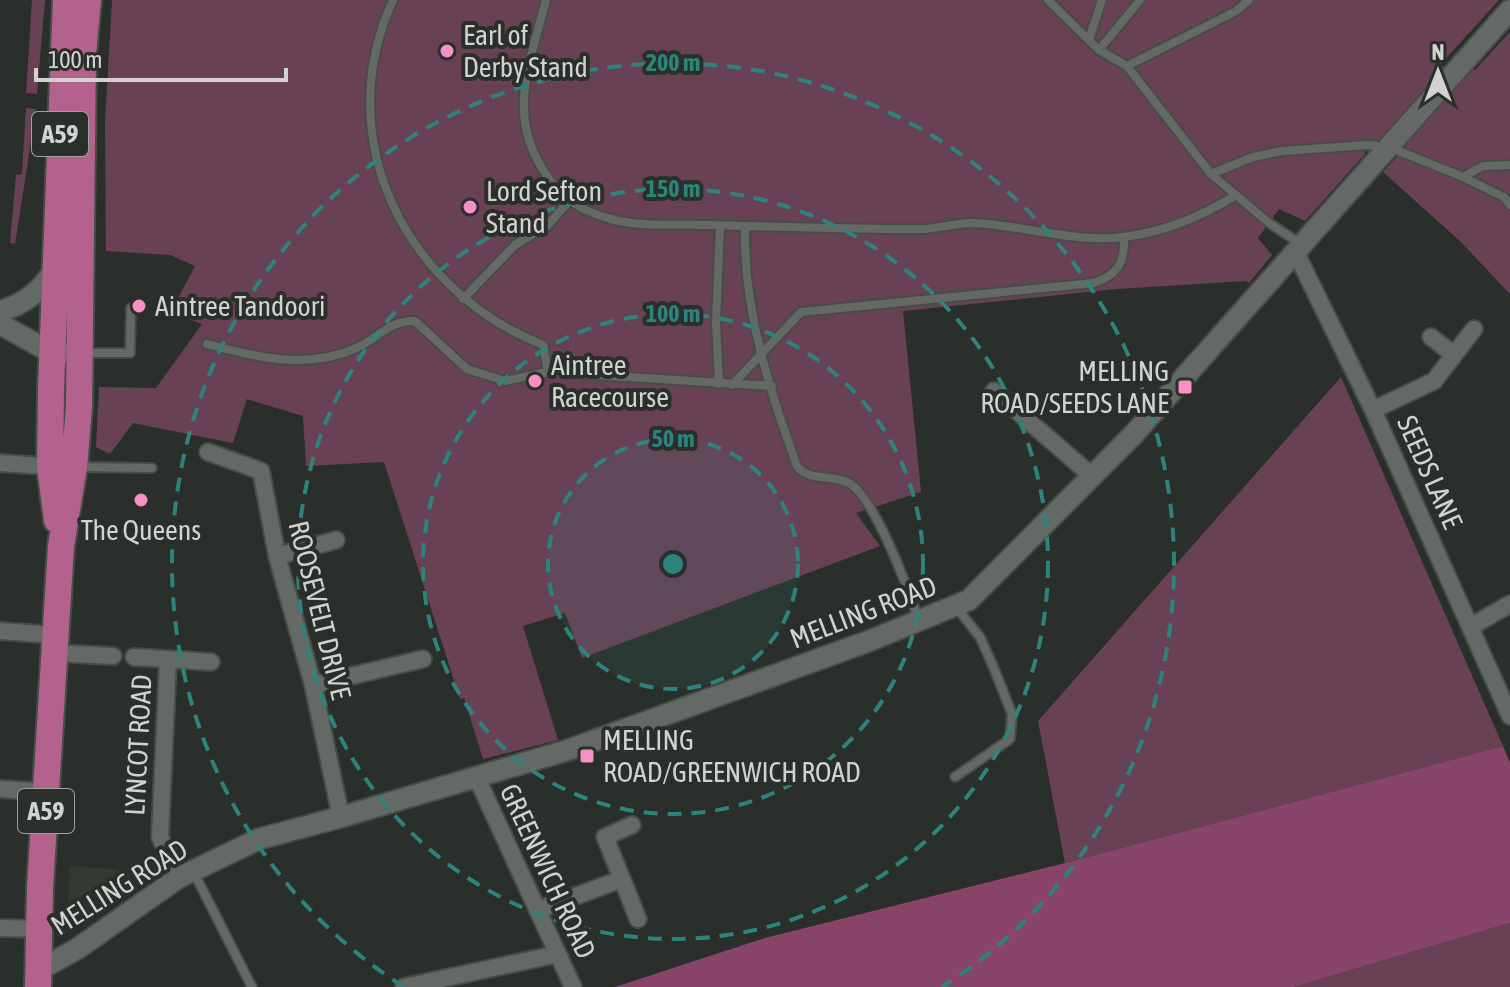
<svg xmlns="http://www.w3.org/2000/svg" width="1510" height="987" font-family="'Asap Condensed',sans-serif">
	<rect width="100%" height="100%" fill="#2b2f2b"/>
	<path fill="#313b32" d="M70,866L128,870L133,886L80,927L72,928L67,920Z"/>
	<path fill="#694155" d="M32,0H45L37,94L26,93Z
		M112,0H1499L1439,66L1475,70L1510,32V294L1461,242L1383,172L1407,145L1368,144L1365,148V154L1305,221L1279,209L1258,238L1272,255L1249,283L1246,281L1117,289L903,311L921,492L856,513L880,546L582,658L565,613L523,626L558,740L483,759L464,698L460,699L384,462L306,466L303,416L247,399L233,443L133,423L110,454L96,447L99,387L156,388L202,324L171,312L195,266L170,255L106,251L105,123Z
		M26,108L36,109L15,244L10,243L16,175L22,174Z
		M1341,377L1503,746L1065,863L1038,721Z
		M1510,923V987H1294Z"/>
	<path fill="#884569" d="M1503,746L1510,763V923L1294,987H615L765,938L1065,863Z"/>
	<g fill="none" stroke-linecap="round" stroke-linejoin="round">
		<g stroke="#484c48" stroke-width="12">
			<path id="service" d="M393,0C329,139 406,291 543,345L548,372L772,386
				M546,0C528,71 502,124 557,189C571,205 595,215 615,220C644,227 677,224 706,225C779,227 852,229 924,229C940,228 957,223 973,223C1023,225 1073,243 1123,237C1165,232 1201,217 1236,195
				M1048,0L1099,50L1127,66L1211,174L1269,223L1301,244
				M1089,40L1102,0
				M1099,50L1140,0
				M1127,66L1236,11L1249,0
				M1211,174L1253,157L1282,151L1367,145L1389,147L1463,177L1504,197L1510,205
				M1463,177L1483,166L1510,165
				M745,226C743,309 769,389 797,466C809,482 833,474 849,483C875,498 909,591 919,621
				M463,299L515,245L547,226L570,200
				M207,344C256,357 305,370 354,349C377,340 389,320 415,321L467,369L505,381L548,372
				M85,353H130L131,308
				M719,384L716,323L720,226
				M732,385L801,312L1094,283C1118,275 1125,262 1124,237
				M79,467L152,468
				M955,777L1010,739L1012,714L993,666L980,637L956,607
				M193,871L252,987"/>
		</g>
		<g stroke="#484c48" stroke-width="20">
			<path id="minor" d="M1296,253L1373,410L1510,716
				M1431,337L1454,355
				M994,391L1092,476
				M1373,410L1434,381L1474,329
				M208,452L261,471L277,556L313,685L341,817
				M0,463L58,467
				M277,556L336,540
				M1470,627L1510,604
				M0,631L55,635
				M55,653L113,656
				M134,657L211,662
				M168,659L160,837L178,878
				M313,685L423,659
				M476,776L573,987
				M0,789L48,792
				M622,879L638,919
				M538,910L622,879L605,837L632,825
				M0,928L40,929
				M404,987L558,954"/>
		</g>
		<g stroke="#484c48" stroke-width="24">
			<path id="tertiary" d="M0,311C24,305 43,289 55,268
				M0,324L52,353H64
				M39,970L77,949L178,878L259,839L341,817L568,750L869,641L969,600L1133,435L1510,10"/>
		</g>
		<g stroke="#484c48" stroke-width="30">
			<path id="trunk" d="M57,520L50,467L51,390L66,0
				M38,987L40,888L61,546L74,467L79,408L83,54L88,0"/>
		</g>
		<use href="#service" stroke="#646965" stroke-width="8"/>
		<use href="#minor" stroke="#646965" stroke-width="16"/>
		<use href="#tertiary" stroke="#646965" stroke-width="20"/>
		<use href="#trunk" stroke="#b2628d" stroke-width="26"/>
	</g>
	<circle cx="673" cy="564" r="125" fill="#2c847d" fill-opacity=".12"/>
	<g fill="none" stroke="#2c847d" stroke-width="4" stroke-dasharray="14 10">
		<circle cx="673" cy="564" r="125"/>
		<circle cx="673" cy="564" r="250"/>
		<circle cx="673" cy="564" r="375"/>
		<path d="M404 987A501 501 0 1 1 942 987"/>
	</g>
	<g fill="#fa8fc7" stroke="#2b2f2b" stroke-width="3">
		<circle cx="447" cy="51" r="8"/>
		<circle cx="470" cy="207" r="8"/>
		<circle cx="139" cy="306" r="8"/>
		<circle cx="535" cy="381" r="8"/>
		<rect x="1177" y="379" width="16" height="16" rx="4"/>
		<circle cx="141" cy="500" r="8"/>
		<rect x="579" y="748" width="16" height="16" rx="4"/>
	</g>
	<g text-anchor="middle" stroke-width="8" stroke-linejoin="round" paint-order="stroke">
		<g fill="#2b2f2b" stroke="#9ea29e" stroke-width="2">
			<rect x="32" y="112" width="56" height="44" rx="6"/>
			<rect x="18" y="789" width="56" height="44" rx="6"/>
		</g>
		<g font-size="26" font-weight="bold" fill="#d0d3d0">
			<text x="60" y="143">A59</text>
			<text x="46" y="820">A59</text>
		</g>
		<g font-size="28" fill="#d0d3d0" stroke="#2b2f2b" text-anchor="start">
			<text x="463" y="45">Earl of<tspan x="463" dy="32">Derby Stand</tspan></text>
			<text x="486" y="201">Lord Sefton<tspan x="486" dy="32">Stand</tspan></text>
			<text x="155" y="316">Aintree Tandoori</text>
			<text x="551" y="375">Aintree<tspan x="551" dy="32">Racecourse</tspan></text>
			<text x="1169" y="381" text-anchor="end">MELLING<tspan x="1169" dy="32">ROAD/SEEDS LANE</tspan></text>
			<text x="141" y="540" text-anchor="middle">The Queens</text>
			<text x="603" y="750">MELLING<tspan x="603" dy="32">ROAD/GREENWICH ROAD</tspan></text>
		</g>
		<g font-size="28" fill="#d0d3d0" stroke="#2b2f2b">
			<text transform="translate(1430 472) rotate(66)" y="10">SEEDS LANE</text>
			<text transform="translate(320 610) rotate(76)" y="10">ROOSEVELT DRIVE</text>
			<text transform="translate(863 612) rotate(-21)" y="10">MELLING ROAD</text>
			<text transform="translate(138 745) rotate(-87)" y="10">LYNCOT ROAD</text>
			<text transform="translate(548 871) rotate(65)" y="10">GREENWICH ROAD</text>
			<text transform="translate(119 887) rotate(-32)" y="10">MELLING ROAD</text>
		</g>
	</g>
	<circle cx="673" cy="564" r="12" fill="#2c847d" stroke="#2b2f2b" stroke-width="4"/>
	<g font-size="24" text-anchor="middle" font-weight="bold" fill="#2c847d" stroke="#2b2f2b" stroke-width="8" stroke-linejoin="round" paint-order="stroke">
		<text x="673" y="71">200 m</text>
		<text x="673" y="197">150 m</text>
		<text x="673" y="322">100 m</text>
		<text x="673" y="447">50 m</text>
	</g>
	<g transform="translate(1438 72)" stroke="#2b2f2b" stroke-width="6" paint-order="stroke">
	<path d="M0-6L14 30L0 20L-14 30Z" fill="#d0d3d0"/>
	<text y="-12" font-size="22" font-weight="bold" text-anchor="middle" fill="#d0d3d0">N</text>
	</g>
	<path d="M36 68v12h250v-12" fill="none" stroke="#d0d3d0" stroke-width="4"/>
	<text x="48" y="68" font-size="24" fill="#d0d3d0" stroke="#2b2f2b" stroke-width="6" paint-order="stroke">100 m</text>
</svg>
